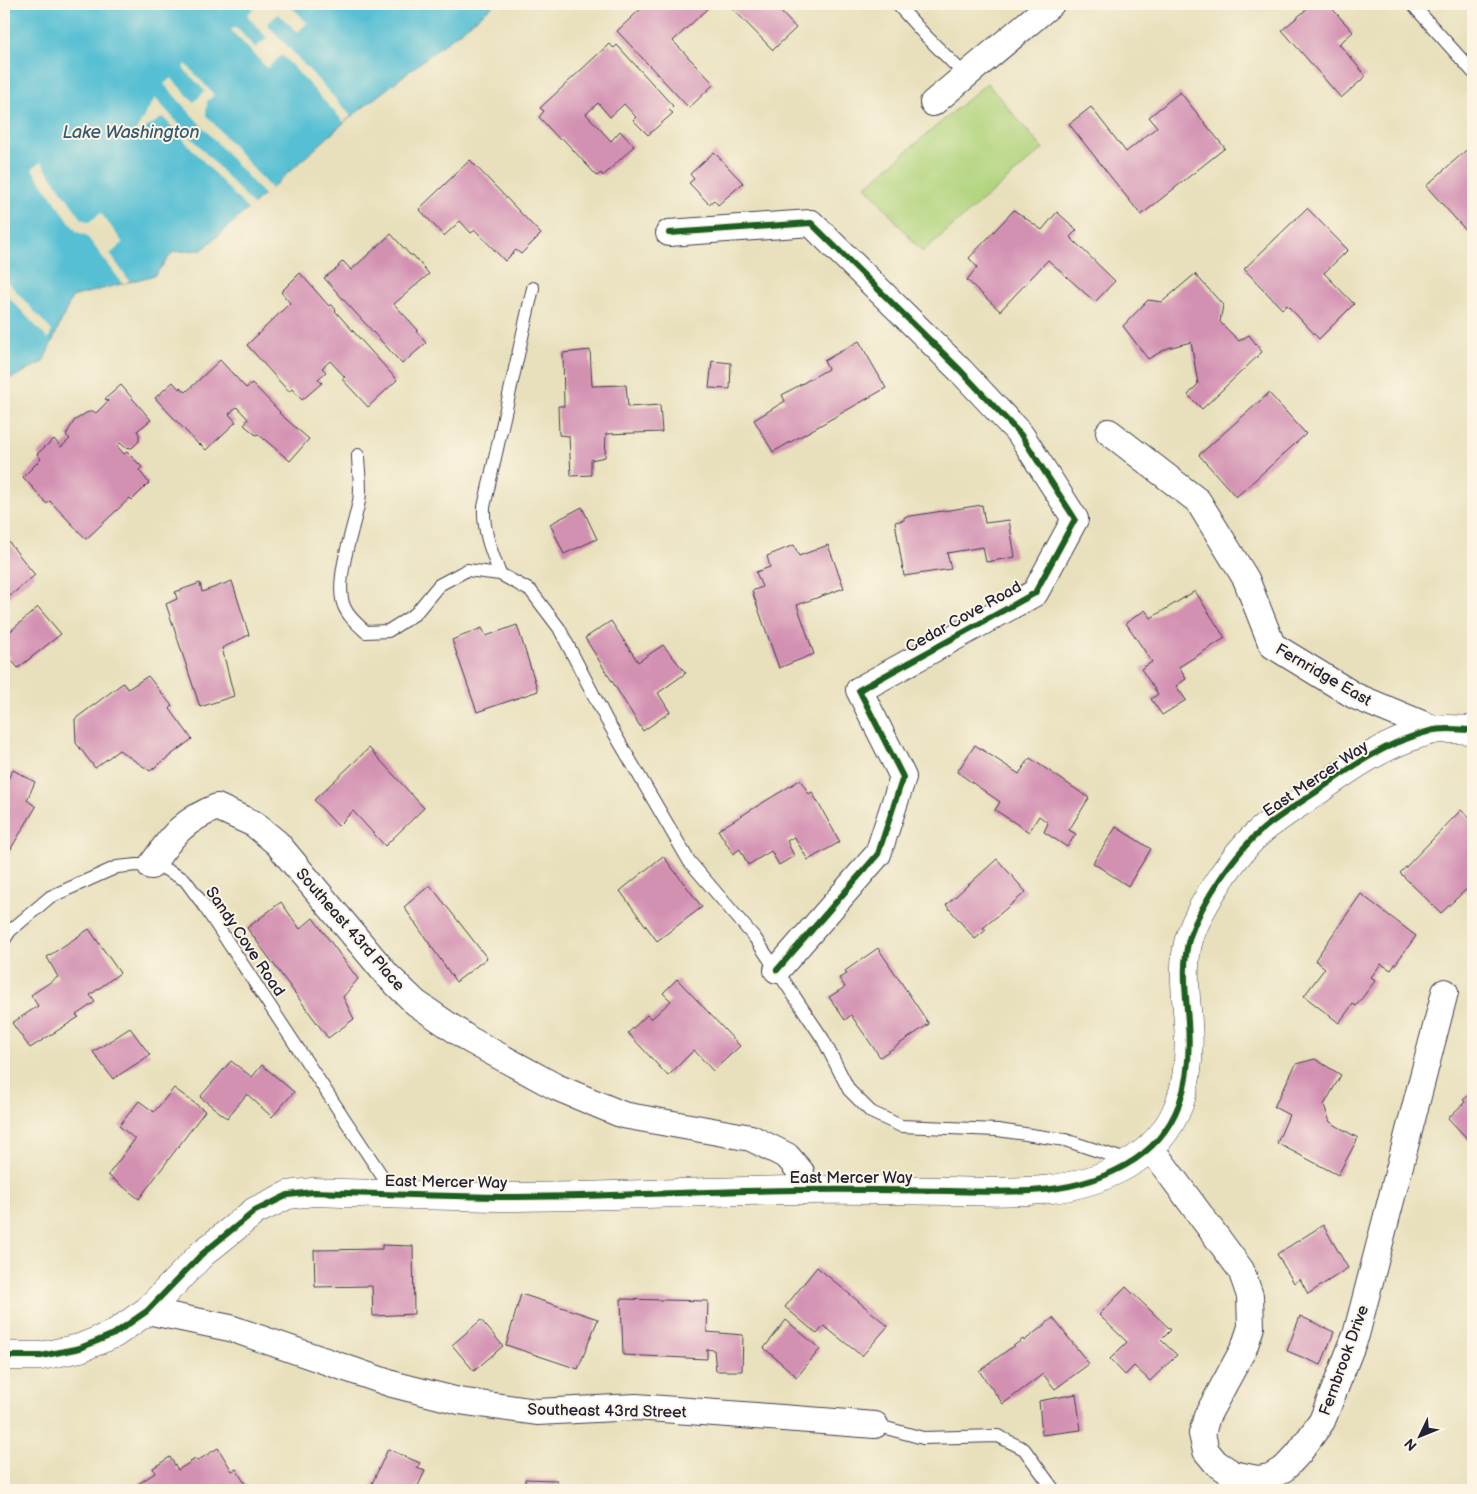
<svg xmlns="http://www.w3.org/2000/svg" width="1477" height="1494" font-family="'Balsamiq Sans',sans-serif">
	<rect width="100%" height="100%" fill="#fcf5e5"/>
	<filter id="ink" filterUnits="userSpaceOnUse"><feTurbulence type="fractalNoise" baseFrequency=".02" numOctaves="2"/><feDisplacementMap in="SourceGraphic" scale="10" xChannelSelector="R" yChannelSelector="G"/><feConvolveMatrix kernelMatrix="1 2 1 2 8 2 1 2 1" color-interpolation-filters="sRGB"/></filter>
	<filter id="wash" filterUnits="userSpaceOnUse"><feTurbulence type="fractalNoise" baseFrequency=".0096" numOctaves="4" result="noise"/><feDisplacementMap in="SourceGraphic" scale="20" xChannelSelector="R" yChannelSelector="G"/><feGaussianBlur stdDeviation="1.12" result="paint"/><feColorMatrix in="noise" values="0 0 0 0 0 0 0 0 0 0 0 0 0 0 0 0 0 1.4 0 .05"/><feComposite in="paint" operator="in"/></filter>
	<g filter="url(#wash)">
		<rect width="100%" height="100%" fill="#e8e0bc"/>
		<path fill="#b1d47d" stroke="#6a7b5c" d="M987,83L1043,149L922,252L866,186Z"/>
		<path fill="#56bfd3" stroke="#3c7087" d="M4,4H495L347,120L202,250L173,252L155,275L72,297L43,362L4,382Z"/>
		<path fill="#e8e0bc" d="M258,4H289L307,23L298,32L278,14L267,24L351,116L344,122L282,55L267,68L231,30L236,27L255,48L267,38L247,15Z
			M186,64L214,95L207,101L206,115L271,189L265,196L164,84L171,78L194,102L205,91L183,68Z
			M155,98L254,206L249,211L163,117L133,136Z
			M41,162L82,219L89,222L101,213L123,243L110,254L129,281L123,284L86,235L77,232L32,169Z
			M4,278L52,331L48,339L4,292Z"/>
		<g id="blocks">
			<path fill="#d391b2" d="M646,4H701L707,9L673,41L714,84L689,108L617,31Z
				M728,4H787L780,11L796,28L773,50Z
				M1313,4H1328L1353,32L1339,44L1366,76L1341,98L1282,30Z
				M609,44L614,48L617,45L673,106L669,110L673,113L648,135L633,120L636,117L624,104L610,117L598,103L586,114L611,141L620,131L634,146L603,176L601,173L597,176L562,138L560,140L539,117L544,111L540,108Z
				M1180,92L1225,148L1141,215L1069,124L1091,107L1126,152L1157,127L1149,117Z
				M1473,144V234L1471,236L1426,186Z
				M714,152L743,183L718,205L714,200L709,204L689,183L694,179L690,174Z
				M470,160L541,234L521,254L516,250L505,261L475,230L471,233L460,221L444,236L419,209Z
				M1307,208L1348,250L1324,273L1354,304L1319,339L1287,305L1282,309L1244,269Z
				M1014,210L1042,230L1057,212L1077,230L1070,237L1115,281L1095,302L1048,260L1000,311L967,280L977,267L969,258Z
				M391,234L410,255H413L429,274L394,304L418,330L416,331L426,343L402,364L324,278L339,267L338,266L343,261L351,270Z
				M300,273L329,306L331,304L336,310L335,311L397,380L368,407L342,379L345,377L330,361L322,368L326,372L318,379L322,383L302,400L292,389L289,392L247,345L290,303L281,292Z
				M1195,274L1223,305L1220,322L1239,341L1249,335L1262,352L1202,409L1188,395L1198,384L1191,342L1168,348L1148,359L1123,326L1148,300L1162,302Z
				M859,341L886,388L773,452L754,420L785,401L782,395L828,369L824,361Z
				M590,350L592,386L626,385L628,407L660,405L662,432L606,434L605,457L591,460V475L571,476L569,436L559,435L558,406H564L563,353Z
				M220,360L246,388L252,383L280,412L279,413L309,439L290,461L258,434L256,435L244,425L248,419L237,407L229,414L236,422L206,450L200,444L199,445L155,398L173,382L179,389L180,387L186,392Z
				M712,361L731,363L730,389L709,388Z
				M121,385L151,420L137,431L139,434V441L132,448L125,447L120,443L117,446L124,454L127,452L142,467L139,470L149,483L132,500L130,498L86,539L50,501L47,504L23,477L41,459L37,454L54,439L61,447L70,439L66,435L74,421L86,413L93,411L96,413L108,401L105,399Z
				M1269,393L1306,434L1236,497L1199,455Z
				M982,505L985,523L1009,520L1015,557L986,562L983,547L947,553L951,569L904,576L895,522L904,520V517Z
				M582,507L597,539L564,554L550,524Z
				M4,536L35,575L4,601Z
				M794,545L799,556L828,545L844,588L797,605L814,654L779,668L752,591L762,587L756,572L770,567L767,556Z
				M232,581L249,635L222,648L234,696L200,707L166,604L177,599L175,592L200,583L202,592Z
				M1195,591L1225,638L1179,667L1186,679L1176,686L1186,700L1162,715L1151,699L1158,694L1141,669L1152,662L1126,623L1145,610L1151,618Z
				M38,607L61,634L18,668L4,651V637Z
				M611,621L638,662L663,645L686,673L658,693L670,712L643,731L585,638Z
				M517,625L538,691L477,712L452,640L482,628L486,636Z
				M148,676L172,706L170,709L192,739L150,771L119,750L95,768L76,743L75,719L123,683L128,689Z
				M975,745L1019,774L1030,758L1089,798L1069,830L1076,834L1067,847L1044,832L1048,823L1039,816L1029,832L995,810L1000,802L957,772Z
				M369,748L424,808L385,846L353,811L338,826L314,800Z
				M13,770L35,782L27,800L36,807L4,860V786Z
				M800,780L809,794L812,792L840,842L808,860L794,837L787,841L794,856L779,865L771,851L748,865L740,849L733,854L718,830Z
				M1461,810L1473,821V885L1472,884L1441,913L1400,873Z
				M1116,827L1151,849L1128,886L1093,863Z
				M663,856L702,907L657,941L620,891Z
				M997,859L1026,892L983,928L986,930L975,939L946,905Z
				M430,885L487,958L456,982L404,907Z
				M1361,894L1416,936L1391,970L1381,964L1371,977L1375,981L1356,1006L1353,1004L1339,1023L1304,996L1325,968L1315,960Z
				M281,902L300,929L313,918L358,979L343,997L354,1019L328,1038L247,928Z
				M89,929L120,973L90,995L95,1002L76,1015L79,1017L30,1048L12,1023L38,1006L31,995L58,977L47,957Z
				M878,948L929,1024L880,1057L851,1015L845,1020L829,997L845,987L839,978L847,974L845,971Z
				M677,979L740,1046L713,1071L694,1050L668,1076L628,1033L647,1015L651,1019L671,1001L663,993Z
				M130,1028L150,1055L113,1079L93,1052Z
				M1315,1059L1341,1075L1324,1105L1330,1122L1358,1138L1338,1175L1277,1143L1289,1115L1274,1107L1296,1064Z
				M231,1061L252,1077L262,1065L294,1092L272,1117L247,1094L227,1118L200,1097Z
				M174,1088L205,1111L139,1199L108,1175L135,1139L119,1126L139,1101L154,1112Z
				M1473,1091V1145L1448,1118L1465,1102L1463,1100Z
				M1323,1225L1348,1268L1308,1294L1300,1279L1294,1283L1277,1254Z
				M382,1245L413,1246L414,1314L373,1316L372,1286L315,1287L314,1250L382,1249Z
				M817,1267L888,1326L862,1356L824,1326L817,1334L785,1307Z
				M1126,1287L1171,1330L1161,1340L1177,1355L1150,1381L1134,1366L1125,1375L1110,1359L1127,1342L1099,1315Z
				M521,1294L598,1319L578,1369L506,1345Z
				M621,1299L708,1301L707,1332L743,1335L742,1371H716L714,1350L707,1349V1359L623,1355Z
				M1300,1316L1334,1332L1321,1365L1287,1351Z
				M1053,1318L1089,1364L1055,1389L1043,1374L1003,1404L979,1371L1023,1339L1024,1341Z
				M481,1320L503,1346L474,1371L452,1345Z
				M786,1320L820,1349L797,1377L764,1348Z
				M1076,1394L1081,1430L1042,1435L1039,1401Z
				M218,1448L232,1471L236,1469L247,1487L241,1490H138L135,1486L155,1473L153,1468L170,1457L178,1470L195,1459L197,1461Z
				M388,1449L420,1463L417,1468L425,1471L416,1490H369Z
				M525,1479L557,1480V1490H525Z
				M458,1486L460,1490H448Z"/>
		</g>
	</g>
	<g filter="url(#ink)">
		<use href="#blocks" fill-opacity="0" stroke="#403e4e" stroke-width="1"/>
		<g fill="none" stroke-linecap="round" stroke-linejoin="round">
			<g stroke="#403e4e" stroke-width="14">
				<path id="lane" d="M897,4L924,34L965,75
					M1412,4L1473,72
					M358,455C358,470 362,487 359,501C354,527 337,573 342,599C344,613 356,623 366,632L388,631L415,614L439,585L467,570L500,574L531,591L559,628L606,719L689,861L755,938L823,1039L849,1090L871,1112L901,1126L998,1130L1065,1140L1129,1161
					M500,574C491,551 483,531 484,507L533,288
					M4,940L10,931L50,897L117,867L137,865L161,867L185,880L202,903L394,1194
					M875,1425L923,1438L998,1436L1024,1449L1054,1490"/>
			</g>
			<g stroke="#403e4e" stroke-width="28">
				<path id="street" d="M933,103L1051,4
					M669,233L811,223L960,370L1021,435L1075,519L1035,593L859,690L903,777L878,854L777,970
					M1109,432L1198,501L1246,579L1272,645L1355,696L1434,729
					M151,866C172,836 182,821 217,807L254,824L277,843L387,975L416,1003L470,1040L556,1087L623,1115L751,1138L787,1156L801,1172L798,1190
					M1150,1147L1241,1270L1250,1296L1251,1327L1244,1348L1207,1416L1202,1434L1206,1451L1216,1463L1233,1474L1257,1479L1270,1477L1285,1468L1299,1453L1322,1421L1356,1335L1445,992
					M147,1311L230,1328L392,1384L459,1401L537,1412L636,1407L875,1425"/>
			</g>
			<g stroke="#403e4e" stroke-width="29">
				<path id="secondary" d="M4,1356H41L80,1348L114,1334L147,1311L202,1254L255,1211L288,1195L313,1192C375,1194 438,1196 501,1197C600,1197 698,1191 797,1190C848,1189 899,1190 949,1191C1011,1192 1070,1197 1126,1165C1181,1134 1192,1081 1188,1022C1186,994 1181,964 1190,936C1202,902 1235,852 1263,829C1279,816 1298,804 1316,792C1352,766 1387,742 1430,731C1443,727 1460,730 1473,730"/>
			</g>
			<use href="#lane" stroke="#fff" stroke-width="12"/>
			<use href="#street" stroke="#fff" stroke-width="26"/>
			<use href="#secondary" stroke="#fff" stroke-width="28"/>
			<g stroke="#fcf5e5" stroke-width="9">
				<path id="cycleway" d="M669,233L811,223L960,370L1021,435L1075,519L1035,593L859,690L903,777L878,854L777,970
					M4,1356H41L80,1348L114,1334L147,1311L202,1254L255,1211L288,1195L313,1192C375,1194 438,1196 501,1197C600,1197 698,1191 797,1190C848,1189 899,1190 949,1191C1011,1192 1070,1197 1126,1165C1181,1134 1192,1081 1188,1022C1186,994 1181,964 1190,936C1202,902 1235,852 1263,829C1279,816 1298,804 1316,792C1352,766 1387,742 1430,731C1443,727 1460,730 1473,730"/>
			</g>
			<use href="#cycleway" stroke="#1b5e20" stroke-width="6"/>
		</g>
	</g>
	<g text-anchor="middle" stroke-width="4" stroke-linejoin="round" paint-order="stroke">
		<g font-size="16" fill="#22223b" stroke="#fcf5e5">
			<text transform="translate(963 616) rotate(-29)" y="6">Cedar Cove Road</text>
			<text transform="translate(1324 674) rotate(30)" y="6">Fernridge East</text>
			<text transform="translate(1315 778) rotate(-34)" y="6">East Mercer Way</text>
			<text transform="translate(351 929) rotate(49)" y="6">Southeast 43rd Place</text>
			<text transform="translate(246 941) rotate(56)" y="6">Sandy Cove Road</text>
			<text x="851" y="1183">East Mercer Way</text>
			<text transform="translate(446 1181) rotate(1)" y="6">East Mercer Way</text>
			<text transform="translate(1343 1360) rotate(-70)" y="6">Fernbrook Drive</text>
			<text transform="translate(607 1410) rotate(1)" y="6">Southeast 43rd Street</text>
		</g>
		<g font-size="18" font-style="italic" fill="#345970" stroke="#fcf5e5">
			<text x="131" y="138">Lake Washington</text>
		</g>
	</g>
	<rect width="1477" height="1494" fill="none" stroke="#fcf5e5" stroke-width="20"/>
	<g transform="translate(1420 1436) rotate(227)" stroke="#fcf5e5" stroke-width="4" paint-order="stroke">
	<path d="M0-4L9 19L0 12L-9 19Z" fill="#22223b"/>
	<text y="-8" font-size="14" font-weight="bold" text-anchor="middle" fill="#22223b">N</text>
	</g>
</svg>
